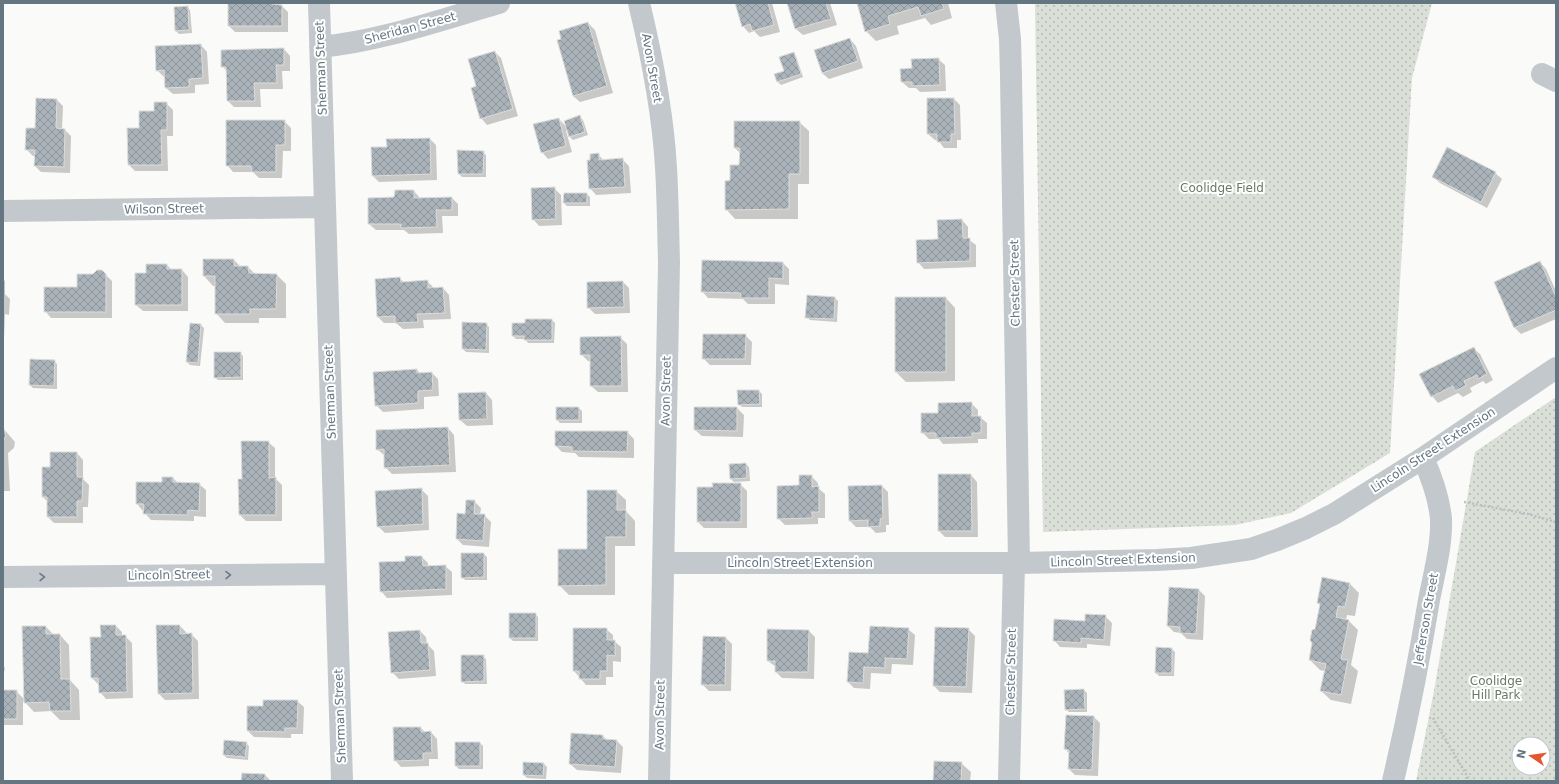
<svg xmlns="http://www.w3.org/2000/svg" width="1559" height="784" font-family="'DejaVu Sans',sans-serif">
	<defs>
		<pattern id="park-dots" width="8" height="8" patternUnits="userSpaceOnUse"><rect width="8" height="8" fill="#dadfd7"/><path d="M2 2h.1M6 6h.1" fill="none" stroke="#b4b9b4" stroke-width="1.8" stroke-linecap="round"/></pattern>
		<pattern id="building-cross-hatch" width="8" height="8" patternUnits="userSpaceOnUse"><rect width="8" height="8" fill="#aab3b9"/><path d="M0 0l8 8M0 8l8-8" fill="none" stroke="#8e969c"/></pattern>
	</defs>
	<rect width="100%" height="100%" fill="#fafaf8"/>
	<path fill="url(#park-dots)" fill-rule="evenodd" d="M1035,3H1432L1412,78L1390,453L1291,513L1235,525L1043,532Z
		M1556,397V781H1416L1434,691L1475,452ZM1519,744H1543V768H1519Z"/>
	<path fill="#0003" d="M229,3H279V6H282L288,12V32H235L229,26Z
		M736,3H772L780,32L760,37L754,31L749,33L743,26Z
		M788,3H830L837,25L803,35L796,29Z
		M858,3H948L952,18L931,25L925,18L897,26L899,34L876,41L866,31Z
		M187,7L190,10L192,33L179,34L176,31L175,8Z
		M588,23L595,30L613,93L580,102L573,96L558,41L562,40Z
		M850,39L856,46L863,68L829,79L822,73Z
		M201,45L207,52L209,84L195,85V93L173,94L166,88V77H164L157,70Z
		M284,49L290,56V71H282L283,89H260L261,107H234L228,101V72L222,66Z
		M495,52L501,58L518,116L487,125L481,118L477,87Z
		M793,53L796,56L803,77L781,85L778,82L775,74L785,71Z
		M938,59L945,65L946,91L920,92L916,88H909L902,82L913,69Z
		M954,99L960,105L961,140H957V148H944L938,140H935L928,134Z
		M57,100L63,106L62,130H65L71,136L70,173L41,172L35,166V156H33L26,149L35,129Z
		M166,103L173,110V136H167L168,171H135L129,165L140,129L155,112Z
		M3,112L4,141H3Z
		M580,117L583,120L588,135L573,140L570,137L568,130L566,131L572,152L548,159L542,152L559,119L567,128Z
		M284,121L291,128V151H283L282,178H259L253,172H233L227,165Z
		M799,122L809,131V184H798V219H735L726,209L731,181L740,166L741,154L735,148Z
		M430,139L436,145L437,180L379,182L373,176L388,148Z
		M483,152L486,155V177H462L459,174Z
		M598,154L604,161L622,159L629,166L631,193L596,195L590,188L592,160Z
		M1495,173L1502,179L1487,208L1440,183L1433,177Z
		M554,188L561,195L562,225L539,226L533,219Z
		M414,191L420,198H452L458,204V216H442L443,233L409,234L404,230H376L369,224L395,198Z
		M587,194L590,197V206H567L564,203Z
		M962,220L968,227V239L976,245V267L924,269L918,262L939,240Z
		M204,260H234L241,267H248L255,274L277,275L286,284V318H259V323H225L216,313V286H213L204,276Z
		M1540,262L1546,269L1556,291V319L1521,334L1515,328L1495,283Z
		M783,263L789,269V285L775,284V304H748L743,299L708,298L702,291Z
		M167,265L172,270H182L188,277V311H143L136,305L147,274Z
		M102,271L112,281V318H51L45,311L78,288L94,275Z
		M400,278L404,283L427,281L434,288H443L449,295L451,319L423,320L424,328L403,329L396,323H384L378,317Z
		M3,279L5,281V294L10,299L9,315L5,314L4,339H3Z
		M623,282L629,288L630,313L595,314L588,307Z
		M835,298L838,301L837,322L810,320L807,317Z
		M896,298H946L955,308V381L906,382L896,372Z
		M552,320L555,323L554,343H528L525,339H516L513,336L526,324Z
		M486,324L489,327V353L466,352L463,349Z
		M201,325L204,328L200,366L190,365L187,362Z
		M745,335L752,342L751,365H710L703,358Z
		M620,337L627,344L628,392H598L591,386V361H588L581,354Z
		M1473,348L1480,354L1493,380L1486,384L1483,381L1470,388L1472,392L1463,397L1458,393L1438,403L1432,396Z
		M240,353L243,356V380H218L215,377Z
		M54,361L57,364V389L33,388L30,385Z
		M417,370L421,374L432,373L438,379L439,396L424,397V409L383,412L376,405Z
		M759,391L762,394V407H742L739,404Z
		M486,393L492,400L493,425L467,426L460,420Z
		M971,403L978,410V417H980L987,423V439H978V443L943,444L939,439H929L922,432L939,414Z
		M557,408H579L582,411V423H560L557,420Z
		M695,408H737L744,415L743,437L702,436L695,430Z
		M3,428L15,442L14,448L8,453L10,491H3Z
		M448,428L454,435L456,472L392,474L385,467V456L377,449Z
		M627,432L634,439V458L579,457L575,453L562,452L556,446Z
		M268,442L275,448V478L282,485V521H246L240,515L243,480Z
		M77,453L83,460V479L89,485L88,507H83V523H54L48,517V502L43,497L51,468Z
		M746,464L749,467L750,481L734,482L731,479Z
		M971,475L977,482L978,537H945L939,531Z
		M811,476L818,483V488L825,494V518H818V524L785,525L778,518L800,486Z
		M163,478H173L178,483L199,484L206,490V517L194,516V521L151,520L137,504L163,483Z
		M740,484L747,491V528H704L698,522L714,488Z
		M882,486L888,492L889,525H886V532L876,533L870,527H856L850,521L849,487Z
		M421,489L428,496L429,530L385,533L378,526Z
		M616,491L626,500V511L635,521V546H615V595H569L559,585L588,550Z
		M474,501L481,508L480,515H484L491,522L489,547L463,545L457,539L466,515Z
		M484,554L487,557V580H465L462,577Z
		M422,557L428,563V566H445L452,572V595L387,598L381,591L406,562Z
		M1350,584L1359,593L1355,616L1347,615L1346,620L1349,621L1358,630L1351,665L1358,671L1351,704L1331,700L1321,691L1325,671L1320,670L1310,660L1321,606L1318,603Z
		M1199,590L1205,596L1203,640L1187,639L1181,633L1174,632L1168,626Z
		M535,614L538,617V641H513L510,638Z
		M1105,616L1112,623L1110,646L1087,644V648L1060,647L1054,640L1085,622Z
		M116,626L122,632V636H125L132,643L133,698L106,699L100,692L98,684L92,678L102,638Z
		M180,626L186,632V635L191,634L198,641L199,699L165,700L159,694Z
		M46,627L54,635H60L69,645L70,680L79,690L80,720H60L51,711L34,712L23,700V725H3V691H16L24,699Z
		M606,629L613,635V641H614L621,647V662L613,661V677H606V685H586L574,671Z
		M908,629L915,635L913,665L892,664L891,674L871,673L870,689L854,688L848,682L869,654Z
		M968,629L975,636L972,693L940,692L934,686Z
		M420,631L426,637L427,644L434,651L436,676L399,679L392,672Z
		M809,631L815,637L814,679L782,678L776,672V667L768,661Z
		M726,638L732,644L731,691H709L702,684Z
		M1172,649L1175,652L1174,676H1159L1156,673Z
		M483,656L486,659L487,684H465L462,681Z
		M3,666L5,668L3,676Z
		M1084,690L1087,693V712H1069L1066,709Z
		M297,701L304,707L303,734H291V738L254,737L248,731Z
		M1094,717L1100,723L1098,776L1075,775L1069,769L1070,754L1065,749Z
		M421,728L426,733L431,732L437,739L438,759H429V766L401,767L395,760Z
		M603,736L607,740L617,741L623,747L621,773L577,770L570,764Z
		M246,743L249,746L248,760L227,758L224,755Z
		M480,743L483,746V769H459L456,766Z
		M961,763L971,772L970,781H934Z
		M544,764L547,767L546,779L527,778L524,775Z
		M265,775L271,781H242Z"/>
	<path fill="url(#building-cross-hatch)" stroke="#dcdcda" d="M228,3H273L272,4L282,5V26H228Z
		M735,3H768L774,25L752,31L750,24L742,27Z
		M787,3H826L831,19L795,29Z
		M857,3H942L944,9L921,16L918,7L888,16L890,24L865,32Z
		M188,6L189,30L175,31L174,7Z
		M588,22L607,86L573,96L557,40L561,39L559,31Z
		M850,38L858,61L822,73L814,50Z
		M201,44L203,78L189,79V87L165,88L164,70L156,71L155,46Z
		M284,48V65H276L277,83H254L255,101H227L226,67H221V50Z
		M495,51L513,109L480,119L471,88L476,86L468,59Z
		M794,52L801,74L777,82L774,74L784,71L779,57Z
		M939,58L940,85L912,86V82H901L900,69L912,68L911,59Z
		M36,98L57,99L56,128L65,129L64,167L34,166L35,150H25L26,128H35Z
		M927,98H954L955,134H951V142H937V134H927Z
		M154,102H167V130H161L162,165H128L127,128H139V111H154Z
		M580,115L585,132L569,137L564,121Z
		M559,118L566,146L541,153L533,124Z
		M226,120H285V145H276V172H252L251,166H226Z
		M734,121H800V174H789V209L725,210V181L730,180V165H739L740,148H734Z
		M430,138L431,174L372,176L371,147H387L386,139Z
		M1447,147L1496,172L1481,202L1432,177Z
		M457,150L484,151L483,174H458Z
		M599,153V160L623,158L625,187L589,189L587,160H590V154Z
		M555,187L556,219L532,220L531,188Z
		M395,190H414V198L452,197V210H436L437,227L401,228V224H368V198L394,197Z
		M564,193H587V203H563Z
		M962,219L963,238H970V261L917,263L916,240L938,239L937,220Z
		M203,259H234V266H248L249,273L277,274L276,309H250V314H215V276H203Z
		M702,260L783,262V279L769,278V298H740L741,293L701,292Z
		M1540,261L1556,297V310L1514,328L1494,282Z
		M146,264H167V269H182V305H135V273H146Z
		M97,270H102L106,274V312H44V287H77V274H93Z
		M400,277L401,282L428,280V288L443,287L445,313L417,314L418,322L395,323V316L377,317L375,279Z
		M623,281L624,307L587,308V282Z
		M807,295L835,297L834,319L805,318Z
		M895,297H946V372H895Z
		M525,319H552V340H524V336H512V323H525Z
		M462,322L487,323L486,350L462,349Z
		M190,323L201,324L198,363L186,362Z
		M703,334H746L745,359H702Z
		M621,336L622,386H590V355H580V337Z
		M1474,347L1487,374L1478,379L1477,375L1464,381L1466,386L1455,391L1453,386L1431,397L1419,374Z
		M214,352H241V377L214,378Z
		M30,359L55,360L54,386L29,385Z
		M417,369V373L432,372L433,390L418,391V403L375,406L373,372Z
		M737,390H759L760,404L738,405Z
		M486,392L487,419L459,420L458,393Z
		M972,402V416H981V433H972V437L936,438V433H921V413H938V403Z
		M556,407H579V420H556Z
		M694,407H737V431L694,430Z
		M3,426L6,435L3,442Z
		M448,427L450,465L384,468V449L376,450V430Z
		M555,431H628L627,452L572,451V447L555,446Z
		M241,441H269V478L276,477V515H239L238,479H242Z
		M50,452H77V477H83L82,501H77V517H47V497H42V467H50Z
		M746,463L747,478L730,479L729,464Z
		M938,474H971L972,531H938Z
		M799,475H812V487L819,486V512H812V518L777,519V486L799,485Z
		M162,477H173V482L200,483L199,511L188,510V515L143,514L144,504H136V482H162Z
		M712,483H741V522H697V487H713Z
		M882,485L883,518L880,519V526L868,527V520L849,521L848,486Z
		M422,488L423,524L377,527L375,491Z
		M587,490H617V510H626V537H606V585L558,586V549H587Z
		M466,500H475L474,514H485L483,541L456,539L457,513L465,514Z
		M461,553H484V577L461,578Z
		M405,556H422L423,566L446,565V589L380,592L379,562L405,561Z
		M1322,577L1350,583L1345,607L1338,606L1336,617L1349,620L1341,659L1348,660L1341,695L1320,691L1326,664L1309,660L1312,643L1310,640L1312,630L1315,629L1320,604L1317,603Z
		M1169,587L1199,589L1196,634L1180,633V627L1167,626Z
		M509,613H536V638H509Z
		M1085,614L1106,615L1104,640L1081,638V643L1053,641L1054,619L1085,621Z
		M100,625H116V635H126L127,692L99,693L98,678H91L90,637H101Z
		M156,625H180V634L192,633L193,693L158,694Z
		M22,626H46V634H60L61,679H70L71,711H50L49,702L24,703Z
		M870,626L909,628L907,659L885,658V668L864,667L863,683L847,682L849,652L868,653Z
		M935,627L969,628L966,687L933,686Z
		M573,628H607V640H615V656L607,655V671H600V679H579V671H573Z
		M767,629L809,630L808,672H775V661H767Z
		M420,630L421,643H428L430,670L391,673L388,632Z
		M703,636L726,637L725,685H701Z
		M1156,647L1172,648V673H1155Z
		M461,655H484V681L461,682Z
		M1084,689L1085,709L1065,710L1064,690Z
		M3,690H17V719H3Z
		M263,700H298L297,728H285V732L247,731V706H263Z
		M1066,715L1094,716L1092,770L1068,769L1069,750L1064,749Z
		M393,727H421V732L431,731L432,753H423V760L394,761Z
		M571,733L603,735V739L617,740L615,767L569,764Z
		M224,740L247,742L245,757L223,755Z
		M455,742H480V766H455Z
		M934,761L962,762L961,781H933Z
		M523,762L544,763L543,776L523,775Z
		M242,773L265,774V781H241Z"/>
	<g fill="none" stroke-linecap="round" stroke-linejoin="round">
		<path stroke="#bbbfc2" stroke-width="2.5" stroke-dasharray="2 2" stroke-linecap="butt" d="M1464,502L1528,514L1556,522
			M1433,718L1470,781"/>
		<path stroke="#c3c8cc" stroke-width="22" d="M319,3L342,781
			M639,3C652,57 663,112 666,168C668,199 668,231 669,262L659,781
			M1006,3L1010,39L1011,76L1019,563
			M320,47C381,41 440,20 499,3
			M1542,74L1556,81
			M3,211L325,207
			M663,563H1019L1157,560L1191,558L1251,549L1277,540L1306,528L1334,514L1423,458L1556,368
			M3,577L336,574
			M1009,781L1014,563
			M1393,781C1407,721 1419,661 1429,600C1434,574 1442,545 1441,519C1439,497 1432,478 1423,458"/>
	</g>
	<defs><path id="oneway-chevron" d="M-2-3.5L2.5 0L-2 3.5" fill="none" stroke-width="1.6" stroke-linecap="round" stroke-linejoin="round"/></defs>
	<g stroke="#6a7a87">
		<use href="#oneway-chevron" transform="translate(228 575) rotate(-1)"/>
		<use href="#oneway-chevron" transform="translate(42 577) rotate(-1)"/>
	</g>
	<g text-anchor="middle" stroke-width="4" stroke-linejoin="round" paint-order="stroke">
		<g font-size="12" fill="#657683" stroke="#fff">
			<text transform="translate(410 28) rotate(-15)" y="4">Sheridan Street</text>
			<text transform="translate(321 68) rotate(-92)" y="4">Sherman Street</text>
			<text transform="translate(652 68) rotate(80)" y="4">Avon Street</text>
			<text transform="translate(164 209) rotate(-1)" y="4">Wilson Street</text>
			<text transform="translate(1015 283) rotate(-91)" y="4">Chester Street</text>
			<text transform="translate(666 391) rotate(-89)" y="4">Avon Street</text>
			<text transform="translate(330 392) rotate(-92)" y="4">Sherman Street</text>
			<text transform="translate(1433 450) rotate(-33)" y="4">Lincoln Street Extension</text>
			<text transform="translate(1123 560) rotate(-2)" y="4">Lincoln Street Extension</text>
			<text x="800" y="567">Lincoln Street Extension</text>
			<text transform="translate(169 575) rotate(-1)" y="4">Lincoln Street</text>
			<text transform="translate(1426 619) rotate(-80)" y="4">Jefferson Street</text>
			<text transform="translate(1011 672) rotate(-89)" y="4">Chester Street</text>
			<text transform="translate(660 715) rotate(-89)" y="4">Avon Street</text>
			<text transform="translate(340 716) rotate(-92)" y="4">Sherman Street</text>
		</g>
		<g font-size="12" fill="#687a64" stroke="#fff">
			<text x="1222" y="192">Coolidge Field</text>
			<text x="1496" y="685">Coolidge<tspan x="1496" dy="14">Hill Park</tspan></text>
		</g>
	</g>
	<rect width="1559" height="784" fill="none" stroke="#657683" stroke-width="8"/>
	<g transform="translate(1531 756) rotate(283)"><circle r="19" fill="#ffffff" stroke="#c1c8cd"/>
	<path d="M0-3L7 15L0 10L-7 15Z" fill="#e4572e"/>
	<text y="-6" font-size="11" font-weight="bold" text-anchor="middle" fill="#657683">N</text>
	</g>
</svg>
